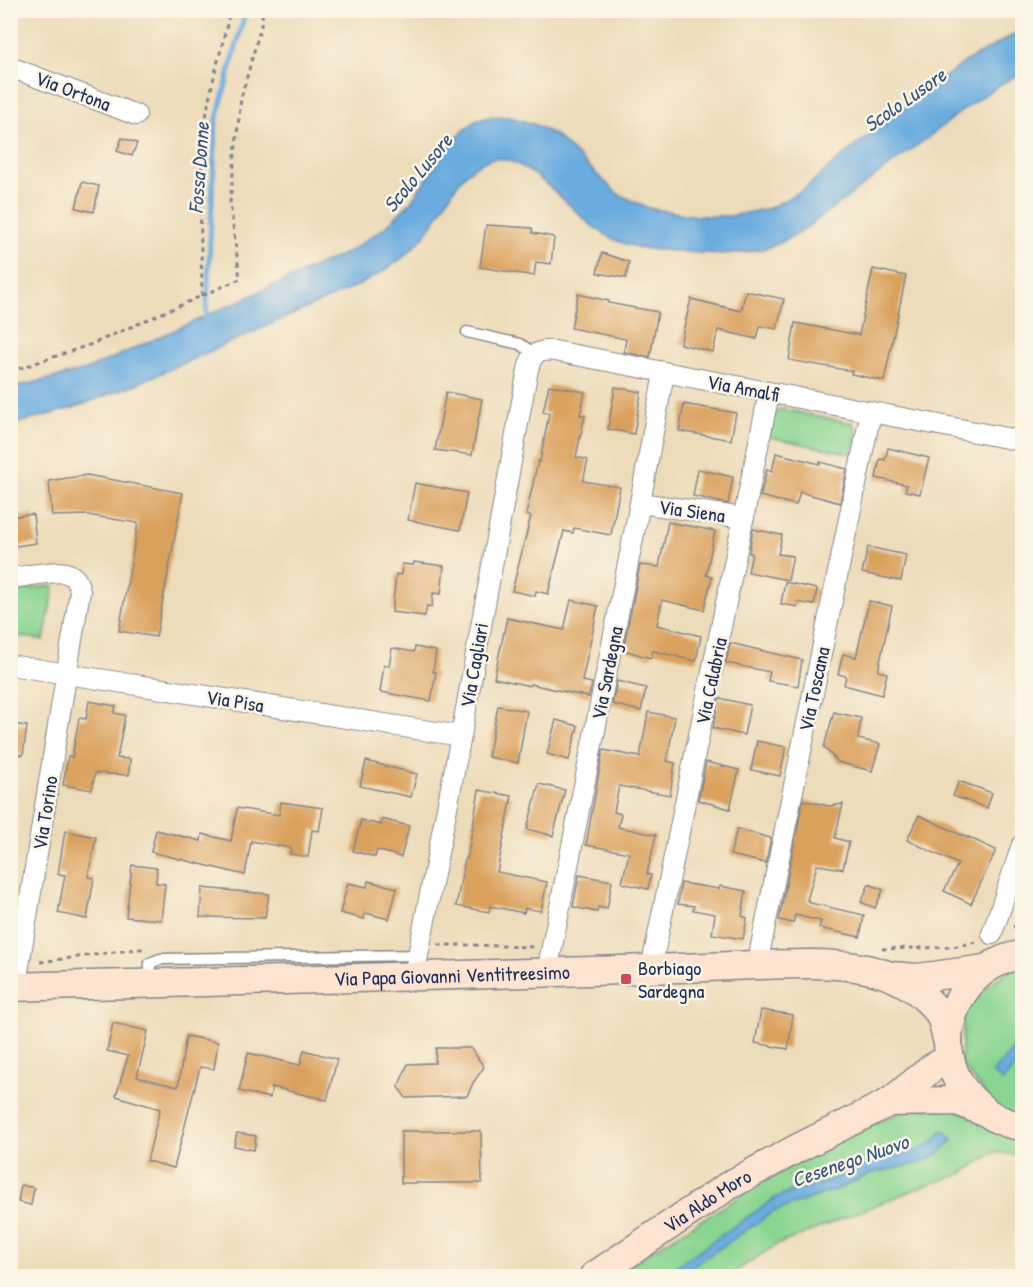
<svg xmlns="http://www.w3.org/2000/svg" width="1033" height="1287" font-family="'Patrick Hand',sans-serif">
	<rect width="100%" height="100%" fill="#fcf5e5"/>
	<filter id="ink" filterUnits="userSpaceOnUse"><feTurbulence type="fractalNoise" baseFrequency=".0167" numOctaves="2"/><feDisplacementMap in="SourceGraphic" scale="12" xChannelSelector="R" yChannelSelector="G"/><feConvolveMatrix kernelMatrix="1 2 1 2 8 2 1 2 1" color-interpolation-filters="sRGB"/></filter>
	<filter id="wash" filterUnits="userSpaceOnUse"><feTurbulence type="fractalNoise" baseFrequency=".008" numOctaves="4" result="noise"/><feDisplacementMap in="SourceGraphic" scale="24" xChannelSelector="R" yChannelSelector="G"/><feGaussianBlur stdDeviation="1.35" result="paint"/><feColorMatrix in="noise" values="0 0 0 0 0 0 0 0 0 0 0 0 0 0 0 0 0 1.4 0 .05"/><feComposite in="paint" operator="in"/></filter>
	<g filter="url(#wash)">
		<rect width="100%" height="100%" fill="#eddcb9"/>
		<path fill="#8ad591" stroke="#528278" stroke-width="1.5" d="M781,409L853,423C860,431 854,444 852,454L769,437L774,414Z
			M51,586L54,587L44,640L11,635V591Z
			M1022,960V1117L998,1109L961,1064L964,1006L1019,961Z
			M953,1107L1015,1139L1022,1140V1156L995,1152L961,1174L916,1189L776,1245L728,1276H618L648,1253L747,1192L851,1131L910,1110Z"/>
		<path fill="#6bacdf" stroke="#436e9e" stroke-width="1.5" d="M1022,30V72C992,88 964,108 938,130L814,222C802,231 789,239 775,245C743,257 709,254 676,251C657,250 636,249 618,241C609,237 599,231 591,225C567,206 521,149 488,160C455,171 445,211 425,235C406,258 387,270 361,284L139,383L73,408L11,425V388L86,370L350,251L384,228L409,204L453,140L475,121L493,116L510,117L536,125L555,135L618,194L648,208L698,216H731L770,208L803,190L846,153L963,63Z
			M1022,1039V1057L1003,1081L992,1073Z
			M942,1130L953,1139L939,1154L927,1160L916,1164L872,1173L845,1186L773,1212L679,1276H662L777,1197C797,1188 818,1184 839,1177C851,1173 860,1164 872,1161C896,1153 929,1156 942,1130Z"/>
		<g fill="none" stroke-linecap="round" stroke-linejoin="round">
			<path stroke="#6bacdf" stroke-width="5" d="M206,323L216,122L246,10"/>
		</g>
		<g id="blocks">
			<path fill="#daa15d" d="M122,138L137,143L132,156L117,151Z
				M82,182L99,186L94,212L76,208Z
				M486,225L532,228L533,233L554,237L551,264L536,262L534,276L480,267Z
				M602,253L629,262L626,278L597,273Z
				M873,269L906,276L884,381L851,374L852,371L789,360L795,323L859,335Z
				M746,291L784,299L777,329L760,326L757,339L718,330L713,352L680,344L691,299L741,311Z
				M578,294L609,301L608,303L658,312L650,357L624,352L626,339L571,328Z
				M549,385L585,392L580,415H585L576,457L588,460L583,481L620,487L611,535L574,528L573,533L564,531L548,594L536,591L535,596L512,591L531,516L526,515L538,461L540,462L549,413L543,412Z
				M615,387L641,392L634,434L608,429Z
				M446,392L482,399L472,455L435,450Z
				M684,404L736,413L731,440L679,431Z
				M888,448L929,458L920,494L905,491L907,485L876,478L880,459L885,460Z
				M776,453L820,464V462L847,469L840,503L800,492L796,505L760,496L767,469L772,471Z
				M698,469L733,477L728,504L693,496Z
				M87,475L183,493L156,637L119,631L138,523L87,515L52,516L49,481Z
				M415,483L467,493L460,530L408,520Z
				M33,514L36,543L10,547V517Z
				M668,522L715,531L706,575L712,577L704,610L662,600L657,625L701,636L696,661L653,651L651,658L623,650L640,565L659,567Z
				M753,529L782,535L778,554L793,556L788,580L748,572L752,553H749Z
				M868,547L906,555L901,581L862,573Z
				M414,562L444,566L441,594L433,593L432,607L427,606L425,616L392,612L396,574L401,575L402,564L413,565Z
				M785,582L817,589L814,605L798,602L797,607L781,604Z
				M571,600L598,606L582,681L592,683L589,697L530,684V686L494,678L507,618L564,630Z
				M869,601L892,606L878,671L887,673L882,695L844,685L846,676L838,674L843,654L856,657Z
				M730,643L802,660L798,686L768,681L770,672L726,663Z
				M415,647L436,651L433,672H436L431,701L380,692L384,665L389,666L392,648L414,652Z
				M617,681L646,688L641,711L612,704Z
				M719,698L750,705L744,735L713,728Z
				M89,701L116,706L114,713L125,715L117,758L130,759L129,775L95,773L92,790L63,785L68,756L72,757L79,718L86,719Z
				M498,706L527,711L518,763L488,757Z
				M648,712L675,717L667,761L675,763L670,795L619,786L614,812L621,814L618,827L656,835L647,874L651,875L648,889L622,883L629,853L586,845L603,750L640,757Z
				M834,712L861,718L858,739L880,744L872,771L838,762L824,747Z
				M556,720L578,726L569,760L547,754Z
				M10,724L27,726L23,755L10,754Z
				M757,741L786,747L780,776L751,770Z
				M366,761L417,774L411,797L360,786Z
				M706,762L739,770L730,809L698,800Z
				M959,781L992,793L987,808L953,796Z
				M539,784L565,790L553,836L527,829Z
				M479,790L512,796L497,872L547,882L541,911L525,908L524,913L490,906L489,912L456,906L465,859H467Z
				M803,800L829,806L843,804L835,838L849,842L843,869L817,865L807,900L810,901V903L864,915L860,937L819,928L821,921L795,915L793,923L779,920Z
				M281,802L323,808L319,831L312,830L308,857L290,854L291,848L251,841L245,875L151,852L156,830L201,841L202,834L231,841L237,808L279,815Z
				M919,815L968,838V837L996,850L971,904L944,891L958,864L907,840Z
				M382,819L409,826L401,857L377,850L375,857L353,851L361,820L381,825Z
				M737,829L771,838L766,863L730,855Z
				M65,831L96,837L88,877L94,878L87,919L58,913L65,875L58,874Z
				M132,865L157,868L156,883L165,884L161,920L126,917Z
				M579,875L612,881L607,909L598,907L597,912L573,907Z
				M368,881L397,888L389,919L365,913L364,919L340,913L348,883L367,887Z
				M681,883L719,889L720,886L746,891L742,916L747,918L743,939L712,934L715,914L693,910L694,906L678,904Z
				M869,884L883,890L875,908L861,902Z
				M202,888L269,894L265,918L200,917Z
				M761,1010L793,1015L788,1049L755,1043Z
				M113,1023L148,1031L137,1077L178,1087L186,1036L218,1042L214,1069L200,1067L174,1168L147,1161L160,1109L116,1096L128,1056L107,1051Z
				M436,1048H471L484,1067L473,1083L467,1096L406,1098L398,1087L408,1064L435,1063Z
				M304,1050L337,1059L327,1100L272,1087L270,1098L239,1091L248,1053L300,1065Z
				M401,1131H481L482,1183H401Z
				M237,1133L256,1136L254,1150L234,1146Z
				M21,1185L34,1188L31,1205L18,1202Z"/>
		</g>
	</g>
	<g filter="url(#ink)">
		<use href="#blocks" fill-opacity="0" stroke="#84868c" stroke-width="1.5"/>
		<g fill="none" stroke-linecap="round" stroke-linejoin="round">
			<g stroke="#84868c" stroke-width="13">
				<path id="lane" d="M467,332L520,344L535,354
					M149,983L150,963L160,959L418,955"/>
			</g>
			<g stroke="#84868c" stroke-width="22">
				<path id="street" d="M10,67L136,115
					M640,503L744,518
					M10,578C20,577 29,575 39,574C57,572 76,567 80,591L17,978V987
					M10,665L461,736
					M992,934L1022,845
					M757,965L871,412
					M651,969L769,393
					M547,972L640,503L664,373
					M414,976L461,736L525,385C530,363 528,348 555,351L1022,441"/>
			</g>
			<g stroke="#84868c" stroke-width="31">
				<g id="secondary">
					<path d="M1022,955C975,961 939,1011 950,1059C954,1077 964,1093 978,1105C990,1117 1006,1124 1022,1126"/>
					<path d="M891,976L918,978L985,969"/>
					<path id="s1" d="M10,987C259,981 508,975 757,965C810,964 883,957 925,998C930,1003 937,1009 940,1015C944,1023 945,1034 948,1042"/>
					<path d="M890,1102L957,1101L982,1111"/>
					<path id="s2" d="M594,1276L728,1186L798,1148L890,1102L932,1068L950,1058"/>
				</g>
			</g>
			<path stroke="#84868c" stroke-width="3" stroke-dasharray="4.5 4.5" stroke-linecap="butt" d="M202,296C201,237 198,176 206,118C211,81 223,46 230,10
				M10,370L21,368L92,344L240,279L230,202L241,98L261,26L263,10
				M1013,927L1022,924
				M438,945H473L533,947
				M882,949L952,947L977,942
				M40,962L137,949H147"/>
			<use href="#lane" stroke="#fff" stroke-width="10"/>
			<use href="#street" stroke="#fff" stroke-width="20"/>
			<use href="#secondary" stroke="#fde4d0" stroke-width="28"/>
		</g>
	</g>
	<rect fill="#d1495b" stroke="#fcf5e5" stroke-width="2" x="620" y="973" width="12" height="12" rx="3"/>
	<g text-anchor="middle" stroke-width="5" stroke-linejoin="round" paint-order="stroke">
		<g font-size="20" fill="#1b2f5e" stroke="#fcf5e5">
			<text transform="translate(73 91) rotate(21)" y="7">Via Ortona</text>
			<text transform="translate(743 388) rotate(11)" y="7">Via Amalfi</text>
			<text transform="translate(692 511) rotate(8)" y="7">Via Siena</text>
			<text transform="translate(474 665) rotate(-80)" y="7">Via Cagliari</text>
			<text transform="translate(607 673) rotate(-79)" y="7">Via Sardegna</text>
			<text transform="translate(711 681) rotate(-78)" y="7">Via Calabria</text>
			<text transform="translate(814 689) rotate(-78)" y="7">Via Toscana</text>
			<text transform="translate(235 701) rotate(9)" y="7">Via Pisa</text>
			<text transform="translate(45 813) rotate(-81)" y="7">Via Torino</text>
			<text dy="7" stroke="none"><textPath href="#s1" startOffset="442">Via Papa Giovanni Ventitreesimo</textPath></text>
			<text dy="7" stroke="none"><textPath href="#s2" startOffset="136">Via Aldo Moro</textPath></text>
		</g>
		<g font-size="20" fill="#1b2f5e" stroke="#fcf5e5" text-anchor="start">
			<text x="638" y="975">Borbiago<tspan x="638" dy="23">Sardegna</tspan></text>
		</g>
		<g font-size="21" font-style="italic" fill="#335485" stroke="#fcf5e5">
			<text transform="translate(905 100) rotate(-35)" y="7">Scolo Lusore</text>
			<text transform="translate(199 168) rotate(-86)" y="7">Fossa Donne</text>
			<text transform="translate(418 173) rotate(-50)" y="7">Scolo Lusore</text>
			<text transform="translate(850 1161) rotate(-19)" y="7">Cesenego Nuovo</text>
		</g>
	</g>
	<rect width="1033" height="1287" fill="none" stroke="#fcf5e5" stroke-width="36"/>
</svg>
